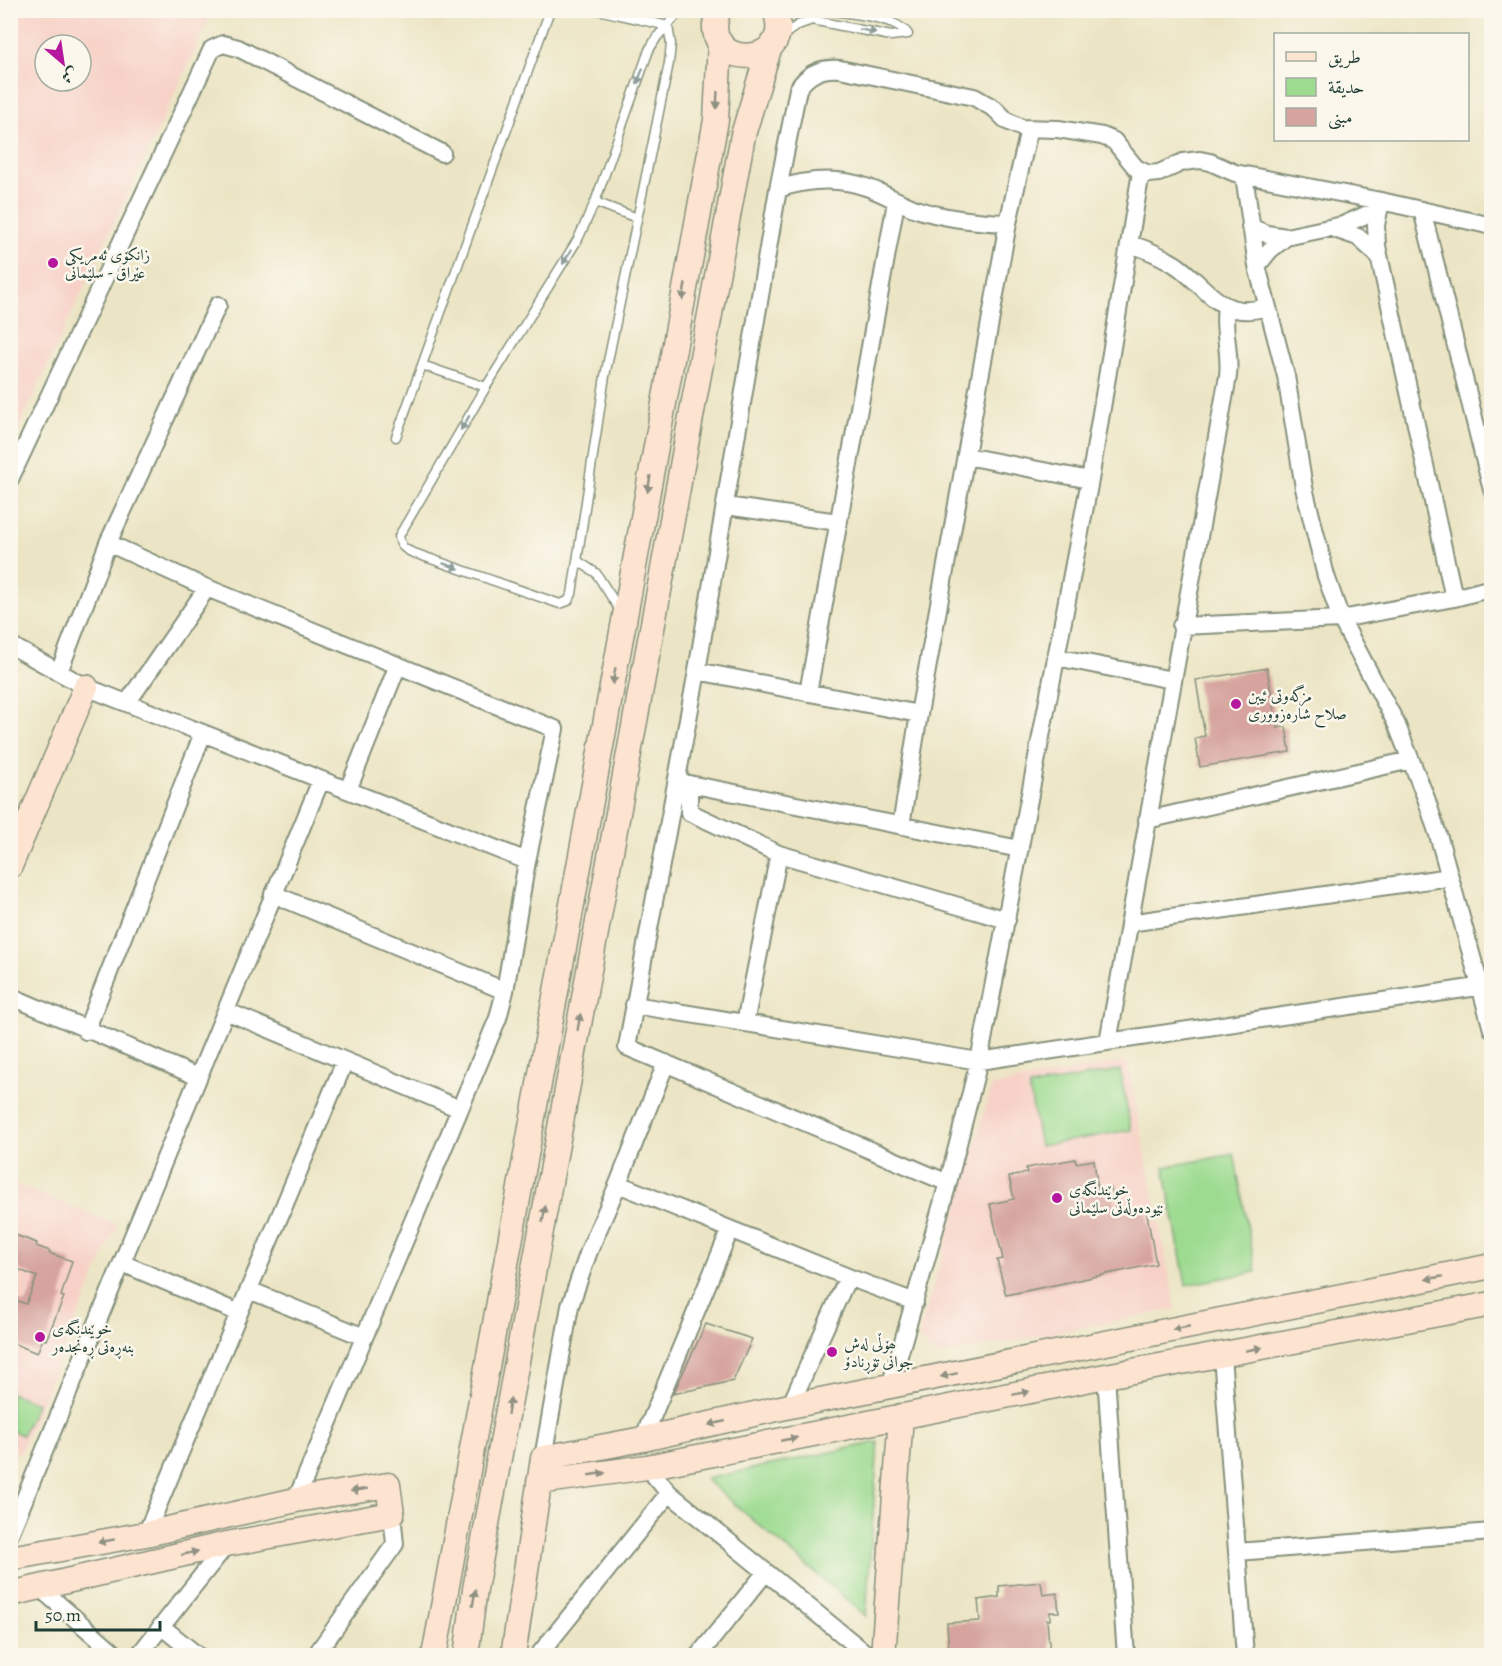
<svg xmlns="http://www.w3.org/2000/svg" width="1502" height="1666" font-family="Alegreya,Amiri,serif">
	<rect width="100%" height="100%" fill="#fbf7ec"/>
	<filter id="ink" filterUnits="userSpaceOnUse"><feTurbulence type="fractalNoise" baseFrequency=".0167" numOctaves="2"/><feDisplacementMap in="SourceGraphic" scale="12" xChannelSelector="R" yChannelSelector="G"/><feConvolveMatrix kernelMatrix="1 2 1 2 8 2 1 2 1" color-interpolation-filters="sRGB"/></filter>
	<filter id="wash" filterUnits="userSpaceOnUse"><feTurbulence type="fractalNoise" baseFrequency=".008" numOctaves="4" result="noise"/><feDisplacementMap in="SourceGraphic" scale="24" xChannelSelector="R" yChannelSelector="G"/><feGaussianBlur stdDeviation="1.35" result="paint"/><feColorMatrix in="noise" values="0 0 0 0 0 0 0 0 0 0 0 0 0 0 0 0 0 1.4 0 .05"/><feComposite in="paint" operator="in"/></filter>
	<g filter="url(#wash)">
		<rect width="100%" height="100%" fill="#ece5c5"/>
		<path fill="#f7d1c7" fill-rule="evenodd" d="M11,10L213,11L11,444L10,11ZM45,45H81V81H45Z
			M1127,1061L1176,1309L936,1356L918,1338L992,1086Z
			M10,1182L117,1225L20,1453L10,1449Z"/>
		<path fill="#9cdb90" stroke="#5e8c62" stroke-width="1.5" d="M1120,1070L1131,1130L1040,1146L1029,1087Z
			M1234,1154L1256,1272L1186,1285L1164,1167Z
			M10,1393L37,1403L22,1435L11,1430Z
			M878,1442L866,1616L705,1479Z"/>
		<g id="blocks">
			<path fill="#d6a39e" d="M1267,668L1277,728L1286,727L1290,752L1200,767L1195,738L1205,736L1196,680Z
				M1075,1159L1076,1163L1094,1160L1098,1191L1111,1188L1117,1213L1146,1208L1156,1264L1006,1295L997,1260L1003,1259L990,1204L1014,1199L1009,1177L1027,1173L1026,1168Z
				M10,1233L37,1243L36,1246L50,1251L49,1253L72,1261L61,1296L64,1297L46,1340L43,1339L37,1353L10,1342V1298L26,1304L37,1277L10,1266Z
				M706,1324L752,1339L733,1381L673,1394Z
				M1041,1582L1043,1595L1057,1593L1059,1612H1050V1620H1047L1050,1656H949L947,1623L980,1621L978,1600L999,1597V1586Z"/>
		</g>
	</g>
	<g filter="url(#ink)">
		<use href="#blocks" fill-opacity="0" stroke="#86917c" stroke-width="1.5"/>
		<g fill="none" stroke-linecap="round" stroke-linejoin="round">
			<g stroke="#86917c" stroke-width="11">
				<path id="lane" d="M598,10L668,26
					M812,20L815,10
					M668,26L671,44L669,63L605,376L572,594L568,601L560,604L411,552C403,548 400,545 399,536L486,387L578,239L595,202L649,50L657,37L681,10
					M782,36L798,25L812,20L891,36L908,34C895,16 849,14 827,10
					M595,202L637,218
					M422,365L486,387
					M396,437L550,10
					M578,561L596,573L621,612"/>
			</g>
			<g stroke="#86917c" stroke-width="20">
				<path id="street" d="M1244,175L1257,266L1286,376L1304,488L1326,576L1341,619L1396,723L1426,798L1439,838L1492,1029
					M778,189C808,179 839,177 869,188C885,194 900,203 916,209C946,219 977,222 1008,223
					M1381,201L1376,225L1377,246L1454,598
					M1422,210L1492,490
					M1250,227L1267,234L1286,237L1343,225L1379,209
					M1331,228L1358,237L1379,256
					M1130,244C1146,249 1162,256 1176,265C1209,288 1220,321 1267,307
					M1257,266L1270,250L1286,237
					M966,456L1090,480
					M10,479L212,49L223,44L238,48L442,153
					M726,506L838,522
					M108,543L207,588L555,729L527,861L505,991L498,1018L296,1500
					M1181,626L1341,619L1454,598L1492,588
					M10,645L86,687L527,861
					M1056,657L1172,680
					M697,671L919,714
					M59,672L108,543L218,305
					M808,693L896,202
					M127,703L207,588
					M679,782L1020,849
					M689,784V812L779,854L1007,920
					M348,790L398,665
					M10,817L24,834
					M1147,820L1411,760
					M901,826L919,714L1008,223L1029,130
					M273,894L505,991
					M1129,923L1450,877
					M10,996L198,1077
					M634,1005L979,1061L1491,985
					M226,1011L460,1109
					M745,1023L779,854
					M86,1031L203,733
					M1108,1042L1228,376C1231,352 1222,330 1226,307
					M948,1183L627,1047L697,671L778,189L798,89C808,73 822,67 840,69L974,97L995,109L1007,121L1022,128L1058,129L1102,136L1114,141L1136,168L1148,174L1159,173L1183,162L1200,160L1210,162L1235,173L1381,201L1492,226
					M618,1184L848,1277L915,1302
					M122,1263L239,1313
					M249,1290L364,1337
					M1222,1355L1245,1656
					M1106,1376L1126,1656
					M890,1387L948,1183L979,1061L1090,480L1141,172
					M790,1406L848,1277
					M643,1439L730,1230
					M543,1458L570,1306L589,1251L618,1184L666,1063
					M647,1467L669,1493L869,1656
					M10,1534L321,780
					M146,1534L345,1061
					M1237,1552L1492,1532
					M40,1588L118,1656
					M161,1626L198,1656
					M138,1656L227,1544
					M315,1656L395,1544L392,1514
					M538,1656L669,1493
					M698,1656L766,1572"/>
			</g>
			<g stroke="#86917c" stroke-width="27">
				<path id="secondary" d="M719,10C694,70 798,72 775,10
					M10,866L86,687
					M539,1482L647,1467L1106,1376L1492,1304
					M10,1558L146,1534L296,1500L388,1485L392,1514L227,1544L10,1594
					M434,1656L716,120L720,42
					M466,1656L475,1589L743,135L769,49
					M513,1656L543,1458L643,1439L790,1406L1492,1266
					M883,1656L901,1416"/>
			</g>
			<use href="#lane" stroke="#fff" stroke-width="8"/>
			<use href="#street" stroke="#fff" stroke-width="16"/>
			<use href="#secondary" stroke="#fde4d1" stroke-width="24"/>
		</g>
		<defs><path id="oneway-solid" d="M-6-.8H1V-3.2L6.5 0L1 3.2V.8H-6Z" transform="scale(1.5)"/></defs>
		<g fill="#8f9e9a">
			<use href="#oneway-solid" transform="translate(868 31) rotate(12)"/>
			<use href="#oneway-solid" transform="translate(640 76) rotate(110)"/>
			<use href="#oneway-solid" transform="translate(567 257) rotate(121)"/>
			<use href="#oneway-solid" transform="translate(465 423) rotate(121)"/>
			<use href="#oneway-solid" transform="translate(451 566) rotate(19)"/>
		</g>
		<g fill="#8e9082">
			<use href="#oneway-solid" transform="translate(717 100) rotate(93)"/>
			<use href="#oneway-solid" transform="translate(684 292) rotate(100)"/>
			<use href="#oneway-solid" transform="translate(649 484) rotate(100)"/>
			<use href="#oneway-solid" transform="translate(614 676) rotate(100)"/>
			<use href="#oneway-solid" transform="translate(579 1022) rotate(-80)"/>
			<use href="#oneway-solid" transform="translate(544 1214) rotate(-80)"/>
			<use href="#oneway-solid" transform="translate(1434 1278) rotate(169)"/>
			<use href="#oneway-solid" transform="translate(1181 1328) rotate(169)"/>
			<use href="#oneway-solid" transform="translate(1254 1349) rotate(-11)"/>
			<use href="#oneway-solid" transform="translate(949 1375) rotate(168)"/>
			<use href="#oneway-solid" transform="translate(1021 1393) rotate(-12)"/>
			<use href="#oneway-solid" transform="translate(509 1406) rotate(-80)"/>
			<use href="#oneway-solid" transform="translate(717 1423) rotate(167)"/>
			<use href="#oneway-solid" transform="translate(789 1439) rotate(-11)"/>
			<use href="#oneway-solid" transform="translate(597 1474) rotate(-8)"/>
			<use href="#oneway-solid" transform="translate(359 1490) rotate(171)"/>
			<use href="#oneway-solid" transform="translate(106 1541) rotate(170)"/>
			<use href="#oneway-solid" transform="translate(190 1553) rotate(-13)"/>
			<use href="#oneway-solid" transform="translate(474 1598) rotate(-81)"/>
		</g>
	</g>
	<g fill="#b5179e" stroke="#fbf7ec" stroke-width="2">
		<circle cx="53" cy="263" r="6"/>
		<circle cx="1236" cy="704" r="6"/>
		<circle cx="1057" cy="1198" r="6"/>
		<circle cx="40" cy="1337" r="6"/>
		<circle cx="832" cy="1352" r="6"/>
	</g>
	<g text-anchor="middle" stroke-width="5" stroke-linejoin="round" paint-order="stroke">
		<g font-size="16" fill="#1f3d34" stroke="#fbf7ec" text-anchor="start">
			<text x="65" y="260">زانکۆی ئەمریکی<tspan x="65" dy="18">عێراق - سلێمانی</tspan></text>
			<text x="1248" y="701">مزگەوتی ئیبن<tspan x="1248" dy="18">صلاح شارەزووری</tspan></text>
			<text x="1069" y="1195">خوێندنگەی<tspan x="1069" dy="18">نێوده‌وڵه‌تی سلێمانی</tspan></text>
			<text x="52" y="1334">خوێندنگەی<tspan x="52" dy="18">بنەڕەتی ڕەنجدەر</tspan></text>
			<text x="844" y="1349">ھۆڵی لەش<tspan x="844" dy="18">جوانی تۆڕنادۆ</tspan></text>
		</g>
	</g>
	<rect width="1502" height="1666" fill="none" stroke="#fbf7ec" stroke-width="36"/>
	<rect x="1274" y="33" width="195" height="108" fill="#fbf7ec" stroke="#a3ada2" stroke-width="1.5"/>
	<rect x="1286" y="52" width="30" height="9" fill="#fde4d1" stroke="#a3ada2" stroke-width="1.5"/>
	<text x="1328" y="63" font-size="18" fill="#1f3d34">طريق</text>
	<rect x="1286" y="78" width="30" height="18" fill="#9cdb90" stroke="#a3ada2" stroke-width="1.5"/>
	<text x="1328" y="93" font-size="18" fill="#1f3d34">حديقة</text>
	<rect x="1286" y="108" width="30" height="18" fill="#d6a39e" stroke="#a3ada2" stroke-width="1.5"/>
	<text x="1328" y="123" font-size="18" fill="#1f3d34">مبنى</text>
	<g transform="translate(63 63) rotate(151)"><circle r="28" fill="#fbf7ec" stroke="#a3ada2" stroke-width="1.5"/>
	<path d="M0-4.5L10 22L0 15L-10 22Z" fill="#b5179e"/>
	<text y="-9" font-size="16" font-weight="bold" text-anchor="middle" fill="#1f3d34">ش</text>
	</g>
	<path d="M36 1621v9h124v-9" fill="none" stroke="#1f3d34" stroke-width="3"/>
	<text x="45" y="1621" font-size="18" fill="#1f3d34" stroke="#fbf7ec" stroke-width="4.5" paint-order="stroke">50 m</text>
</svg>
